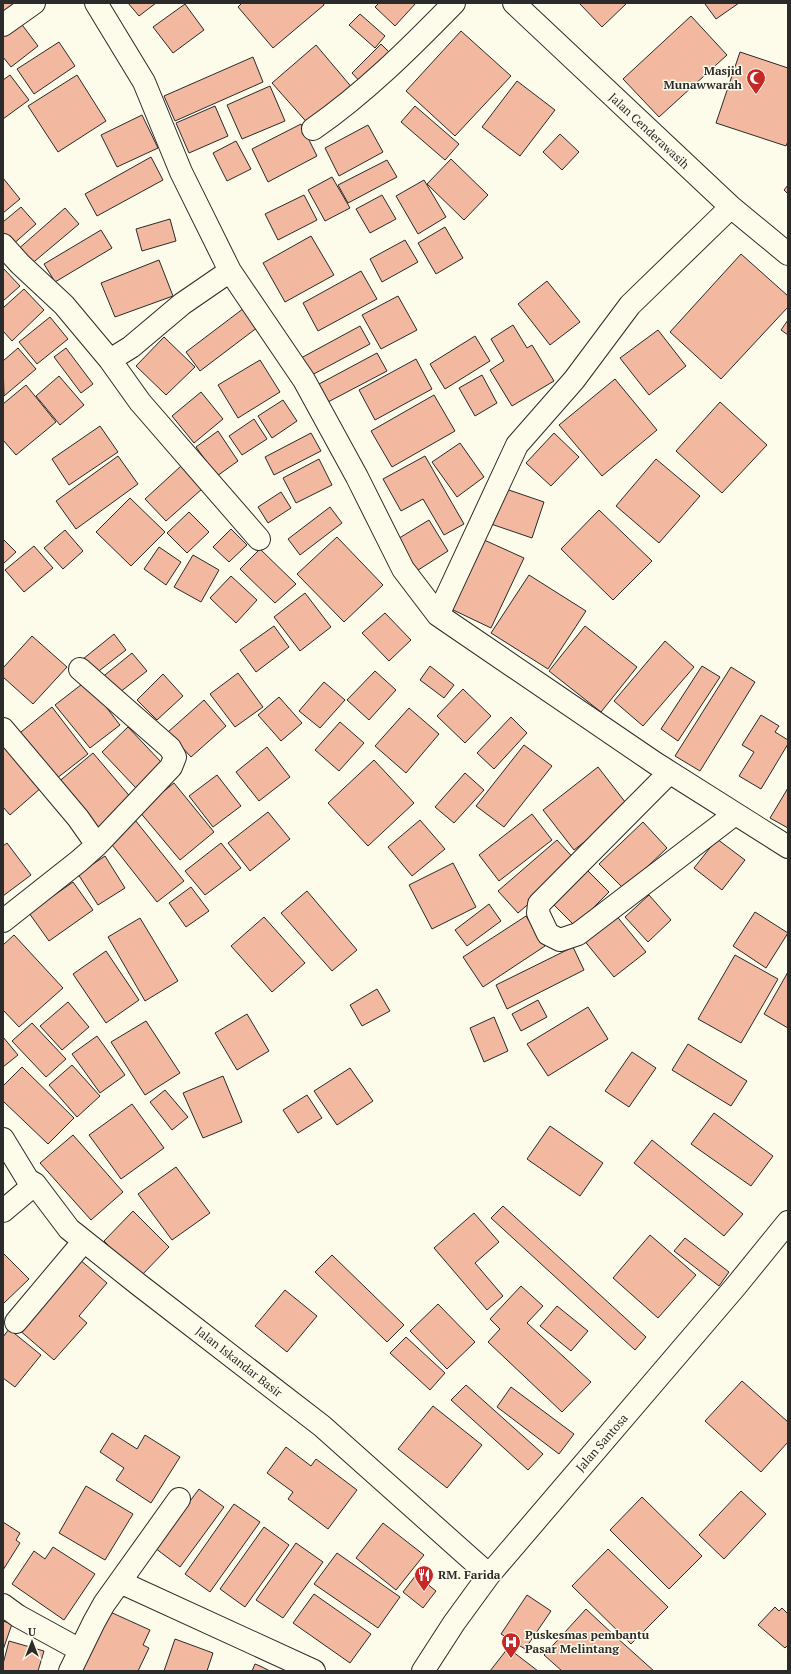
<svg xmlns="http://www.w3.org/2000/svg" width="791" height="1674" font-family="'PT Serif',serif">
	<rect width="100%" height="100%" fill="#fdfbea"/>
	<path fill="#f2b8a0" stroke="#2b2b2b" d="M3,3H16L3,19Z
		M128,3H156L139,16Z
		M242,3H323L324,5L273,48L238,7Z
		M379,3H416L395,26L375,7Z
		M579,3H627L602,27Z
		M706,3H739L716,19L705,4Z
		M185,4L204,30L173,53L153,27Z
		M360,14L385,36L375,48L349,25Z
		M691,16L727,55L659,117L623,79Z
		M20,22L38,46L11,67L3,57V35Z
		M461,31L511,76L455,136L406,91Z
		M59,42L75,66L34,94L17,69Z
		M381,44L393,56L363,85L352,73Z
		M316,45L354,90L311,127L272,83Z
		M740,52L788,68V141L786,146L716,123Z
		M253,57L263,82L175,121L164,96Z
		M10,75L29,100L3,119V80Z
		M77,75L106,121L58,152L28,106Z
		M517,81L555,110L520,156L482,127Z
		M270,86L285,121L242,139L227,105Z
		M215,106L228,136L189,153L176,123Z
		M415,106L459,144L445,160L401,122Z
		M142,115L158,148L117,167L101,135Z
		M301,124L317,156L268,182L252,149Z
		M368,125L383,152L339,176L325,148Z
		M560,134L579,152L562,170L543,152Z
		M236,141L251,169L227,181L213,153Z
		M151,157L163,180L97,216L85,194Z
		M451,159L488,195L464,220L427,184Z
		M387,160L397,177L348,203L338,185Z
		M332,177L350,208L325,221L308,190Z
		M3,178L20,199L3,213Z
		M424,180L446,217L418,234L396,196Z
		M788,185V194L784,190Z
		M304,195L317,220L278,240L265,214Z
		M382,195L396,219L370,233L356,209Z
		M21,207L36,224L11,246L3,237V222Z
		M65,208L79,224L29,266L16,251Z
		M170,219L176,241L142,251L136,229Z
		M445,227L463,258L436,274L418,243Z
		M101,230L112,248L55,282L44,264Z
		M311,236L334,275L285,302L263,263Z
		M405,240L418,262L382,282L370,259Z
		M741,254L788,296V307L721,379L670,332Z
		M159,260L173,296L115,317L101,283Z
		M3,268L20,286L3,301Z
		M361,271L377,299L318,331L303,303Z
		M547,281L580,322L550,345L518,304Z
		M24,289L44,310L12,341L3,331V308Z
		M398,296L417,330L381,349L362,315Z
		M248,305L262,324L200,371L186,352Z
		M50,317L68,339L37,364L19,342Z
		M788,320V335L781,330Z
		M513,325L527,348L532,345L554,381L512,406L490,370L504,361L491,339Z
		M360,326L370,344L310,376L301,358Z
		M658,330L686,366L649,395L620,358Z
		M475,336L490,361L445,389L430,364Z
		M164,337L195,367L166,395L136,366Z
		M18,348L36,369L4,396L3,361Z
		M66,348L93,384L81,393L54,357Z
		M377,353L387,371L328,402L319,384Z
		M416,359L432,389L375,420L359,390Z
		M260,360L280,392L238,418L218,385Z
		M482,375L497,403L475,416L459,388Z
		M59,376L84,405L60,425L36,396Z
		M615,379L657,430L602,476L559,425Z
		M26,385L56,422L16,455L3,440V404Z
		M201,392L223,419L194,443L172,416Z
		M434,395L455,431L392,467L371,431Z
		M283,400L297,421L272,438L258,416Z
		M720,402L767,445L722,493L676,451Z
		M254,419L267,439L242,455L229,436Z
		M100,426L118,452L69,485L52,459Z
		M218,431L238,461L217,476L196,447Z
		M311,433L321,451L274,475L265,457Z
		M554,433L579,457L551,486L526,463Z
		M460,443L484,477L457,497L432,462Z
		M118,456L138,484L76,529L56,501Z
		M425,456L464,524L444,535L423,499L401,511L383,479Z
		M319,459L332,485L296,503L283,478Z
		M656,459L700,496L659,543L616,506Z
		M181,466L202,489L166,521L145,499Z
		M503,488L544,502L532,538L491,524Z
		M281,492L291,508L268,523L258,507Z
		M130,498L165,532L131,566L96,532Z
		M330,507L342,523L300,555L288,539Z
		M599,510L652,561L613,600L561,549Z
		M189,512L209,532L187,553L167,533Z
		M429,520L448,551L415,572L396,540Z
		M231,529L247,545L229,562L213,547Z
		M65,530L83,551L63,569L44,548Z
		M337,537L383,585L344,622L297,574Z
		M3,539L16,552L3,564Z
		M482,539L524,558L491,628L449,608Z
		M34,546L53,568L24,592L5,570Z
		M159,547L181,562L166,585L144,569Z
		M260,549L296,584L275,603L240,569Z
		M193,555L219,570L201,602L174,587Z
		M529,575L586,611L548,669L491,633Z
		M231,576L257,600L236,623L210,598Z
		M305,593L331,627L300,651L274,617Z
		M385,613L411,640L389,661L362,633Z
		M274,626L289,647L256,672L240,650Z
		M585,626L637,667L601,712L549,671Z
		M114,634L126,650L95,674L83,659Z
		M32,636L67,667L33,704L3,677V668Z
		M665,641L694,667L643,726L614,701Z
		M132,653L147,671L115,696L100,679Z
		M430,666L454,685L444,698L420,680Z
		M702,666L720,677L678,741L661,729Z
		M731,667L755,682L700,771L675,756Z
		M375,671L396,690L369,720L347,700Z
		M238,673L263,707L235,727L210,694Z
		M163,674L183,696L157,720L137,700Z
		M86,681L120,725L90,748L55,705Z
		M324,682L345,700L320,728L299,711Z
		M463,689L491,716L465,743L437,716Z
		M279,697L302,723L281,741L258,715Z
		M204,700L226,726L191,757L168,732Z
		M52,707L88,754L52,782L16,736Z
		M409,708L439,734L406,773L375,746Z
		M761,715L779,726L775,732L788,740V744L761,789L739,776L754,752L742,745Z
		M511,717L527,733L494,769L477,753Z
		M340,722L364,743L339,771L315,750Z
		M128,727L162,763L136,788L102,752Z
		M3,743L42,787L10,815L3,807Z
		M524,745L552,766L504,827L476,806Z
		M267,747L290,777L259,801L236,772Z
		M93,753L133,800L96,831L56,784Z
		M374,760L414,803L368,846L328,803Z
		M598,767L629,807L574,850L543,810Z
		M465,773L484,790L454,823L435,807Z
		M217,775L241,806L213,827L189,796Z
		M174,783L214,832L180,860L139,811Z
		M788,788V828L770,818Z
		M268,812L290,839L250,871L228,843Z
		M532,814L552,840L499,881L479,855Z
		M135,820L184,881L157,902L109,841Z
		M420,820L445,849L412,876L388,847Z
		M643,822L667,848L624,889L599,864Z
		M717,839L745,860L722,890L694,868Z
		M557,840L577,862L518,913L498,891Z
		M7,843L31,875L3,896V846Z
		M221,843L241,868L205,895L185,871Z
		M105,856L125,888L98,905L78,874Z
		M453,863L476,907L432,929L409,885Z
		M587,870L609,892L575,926L553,904Z
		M73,882L93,910L49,941L29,913Z
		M191,887L209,911L186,927L169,903Z
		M307,891L357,950L332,971L281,913Z
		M649,895L671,920L648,942L625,917Z
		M489,904L501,921L467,946L455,930Z
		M755,912L788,933L766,968L733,946Z
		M615,914L646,952L614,977L583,939Z
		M526,916L545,946L483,987L463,957Z
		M264,917L305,963L272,992L231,946Z
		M140,918L178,981L145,1001L108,937Z
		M14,935L63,988L19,1027L3,1010V945Z
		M573,947L584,970L507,1009L496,985Z
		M106,951L139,1000L106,1023L73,974Z
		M735,955L778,979L741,1043L698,1019Z
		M788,972V1028L764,1014Z
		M377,989L390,1011L362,1026L350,1005Z
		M538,1000L547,1017L521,1031L512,1014Z
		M68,1002L89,1027L62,1050L40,1026Z
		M588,1007L608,1039L548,1076L527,1044Z
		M247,1014L269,1051L237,1070L215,1033Z
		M494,1017L508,1051L484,1062L470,1028Z
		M146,1021L180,1073L145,1095L111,1042Z
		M32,1023L66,1059L46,1077L12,1041Z
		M97,1036L125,1075L100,1093L72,1054Z
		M3,1037L18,1055L3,1067Z
		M688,1044L747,1081L731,1106L672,1070Z
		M632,1052L656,1068L629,1107L605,1091Z
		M72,1065L100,1096L77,1117L49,1085Z
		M22,1067L74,1118L48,1144L3,1101V1086Z
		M350,1068L373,1101L337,1125L314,1091Z
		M223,1076L242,1122L203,1138L183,1093Z
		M165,1090L188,1117L172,1130L150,1102Z
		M307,1095L322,1118L298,1133L283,1110Z
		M132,1104L164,1148L121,1179L89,1135Z
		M714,1113L773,1156L751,1186L691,1144Z
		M550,1126L603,1163L580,1196L527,1159Z
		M73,1135L123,1192L91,1220L40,1163Z
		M652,1140L743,1214L724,1236L634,1163Z
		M176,1167L210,1213L172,1240L138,1194Z
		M503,1206L646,1337L635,1350L491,1218Z
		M133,1211L169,1247L140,1277L104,1241Z
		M474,1213L499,1242L475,1263L503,1296L487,1310L434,1248Z
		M650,1235L696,1275L658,1318L613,1278Z
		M685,1238L729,1272L719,1286L674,1251Z
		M3,1253L29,1279L3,1304Z
		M332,1255L404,1325L387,1342L315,1272Z
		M79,1259L107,1283L79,1316L87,1323L54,1360L18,1329Z
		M521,1286L543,1306L527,1323L591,1382L562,1412L488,1342L500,1329L490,1319Z
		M285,1290L317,1316L287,1352L255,1326Z
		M438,1304L475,1342L447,1369L410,1331Z
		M557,1306L588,1331L571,1351L540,1326Z
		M9,1329L41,1355L15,1387L3,1378V1337Z
		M406,1337L445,1373L430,1390L390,1353Z
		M742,1381L788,1422V1442L761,1472L705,1421Z
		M466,1385L543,1454L528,1470L451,1400Z
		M511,1387L574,1434L559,1454L497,1407Z
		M433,1406L482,1445L447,1488L398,1449Z
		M112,1433L137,1449L145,1435L180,1457L151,1503L116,1480L124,1468L100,1452Z
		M286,1447L311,1466L316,1459L357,1490L328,1529L288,1499L293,1492L267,1473Z
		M86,1486L133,1514L105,1560L59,1533Z
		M199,1489L224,1507L180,1567L155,1548Z
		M741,1491L766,1514L724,1559L699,1535Z
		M642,1497L702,1556L669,1589L610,1530Z
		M234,1504L260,1522L210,1592L185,1574Z
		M3,1522L20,1533L16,1540L20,1543L3,1570Z
		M383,1523L424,1555L396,1590L356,1558Z
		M264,1527L289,1545L245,1607L220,1589Z
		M296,1543L323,1562L283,1618L256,1600Z
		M53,1547L95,1574L64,1620L12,1584L34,1551L45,1559Z
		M608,1549L668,1607L631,1644L572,1586Z
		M337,1553L400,1597L378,1628L314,1584Z
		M416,1575L436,1591L423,1608L403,1592Z
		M314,1594L371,1634L350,1663L293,1623Z
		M527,1595L551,1611L525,1649L501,1634Z
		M775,1607L779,1611L782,1608L788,1614V1645L785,1648L758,1625Z
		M586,1609L616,1637L654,1671H562L544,1655Z
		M108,1611L150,1630L143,1645L149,1648L138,1671H81Z
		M3,1621L12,1624L3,1650Z
		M175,1639L213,1653L207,1671H164Z
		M9,1641L44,1651L38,1671H3V1664Z
		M508,1648L538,1671H490Z
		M255,1664L260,1666L270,1671H252Z"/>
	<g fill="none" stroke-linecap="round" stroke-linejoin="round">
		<g stroke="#2b2b2b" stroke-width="24">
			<path id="minor" d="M96,3L144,82L181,172L230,271L304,380L357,477L403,569L438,615L655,763L788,847
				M514,3L731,207L788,254
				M3,25L34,3
				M313,129C365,93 410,48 454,3
				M3,245L20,264L64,305L110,360L140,402L259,539
				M110,360L131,347L182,304L230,271
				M438,615L517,445L574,380L630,305L731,207
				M80,669L170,748L175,757L171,767L97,845
				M3,729L78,818L97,845L79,861L3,921
				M669,773L539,904L538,913L548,934L560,940L578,934L735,814
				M3,1139L28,1180L35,1184L69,1229L138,1284L322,1426L489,1575
				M3,1211L35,1184
				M16,1322L84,1241
				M120,1582L314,1671
				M3,1605L18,1616L80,1650
				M70,1671L94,1622L104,1604L179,1499
				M423,1671L454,1623L489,1575L736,1286L788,1222"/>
		</g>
		<use href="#minor" stroke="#fdfbea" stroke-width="22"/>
	</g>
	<defs>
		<g id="mosque-pin" transform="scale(1)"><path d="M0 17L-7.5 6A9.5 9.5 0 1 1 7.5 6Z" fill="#c62828" stroke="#fdfbea"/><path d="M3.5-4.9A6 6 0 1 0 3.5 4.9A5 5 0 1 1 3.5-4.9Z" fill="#fff"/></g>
		<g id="restaurant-pin" transform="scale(1)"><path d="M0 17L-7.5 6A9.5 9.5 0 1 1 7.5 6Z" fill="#c62828" stroke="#fdfbea"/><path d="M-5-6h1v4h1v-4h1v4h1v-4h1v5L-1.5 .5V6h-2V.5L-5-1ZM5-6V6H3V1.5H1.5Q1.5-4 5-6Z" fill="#fff"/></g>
		<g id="hospital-pin" transform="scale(1)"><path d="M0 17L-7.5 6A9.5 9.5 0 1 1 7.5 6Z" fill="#c62828" stroke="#fdfbea"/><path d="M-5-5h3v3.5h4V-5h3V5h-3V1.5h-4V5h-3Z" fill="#fff"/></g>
	</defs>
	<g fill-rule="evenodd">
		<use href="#mosque-pin" x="756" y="78"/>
		<use href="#restaurant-pin" x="424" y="1575"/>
		<use href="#hospital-pin" x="511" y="1642"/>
	</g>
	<g text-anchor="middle" stroke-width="3" stroke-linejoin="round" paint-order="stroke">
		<g font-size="12" font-weight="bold" fill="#2b2b2b" stroke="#fdfbea" text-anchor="start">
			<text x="742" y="75" text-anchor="end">Masjid<tspan x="742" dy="14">Munawwarah</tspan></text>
			<text x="438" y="1579">RM. Farida</text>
			<text x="525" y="1639">Puskesmas pembantu<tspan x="525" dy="14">Pasar Melintang</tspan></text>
		</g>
		<g font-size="12" fill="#2b2b2b" stroke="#fdfbea">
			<text transform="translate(649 131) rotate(43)" y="4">Jalan Cenderawasih</text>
			<text transform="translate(239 1362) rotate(38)" y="4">Jalan Iskandar Basir</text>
			<text transform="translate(602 1443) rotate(-49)" y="4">Jalan Santosa</text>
		</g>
	</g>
	<rect width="791" height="1674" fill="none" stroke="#2b2b2b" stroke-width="8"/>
	<g transform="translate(32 1642)" stroke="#fdfbea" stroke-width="3" paint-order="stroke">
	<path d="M0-3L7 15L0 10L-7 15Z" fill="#2b2b2b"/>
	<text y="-6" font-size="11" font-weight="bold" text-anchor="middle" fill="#2b2b2b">U</text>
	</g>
</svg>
